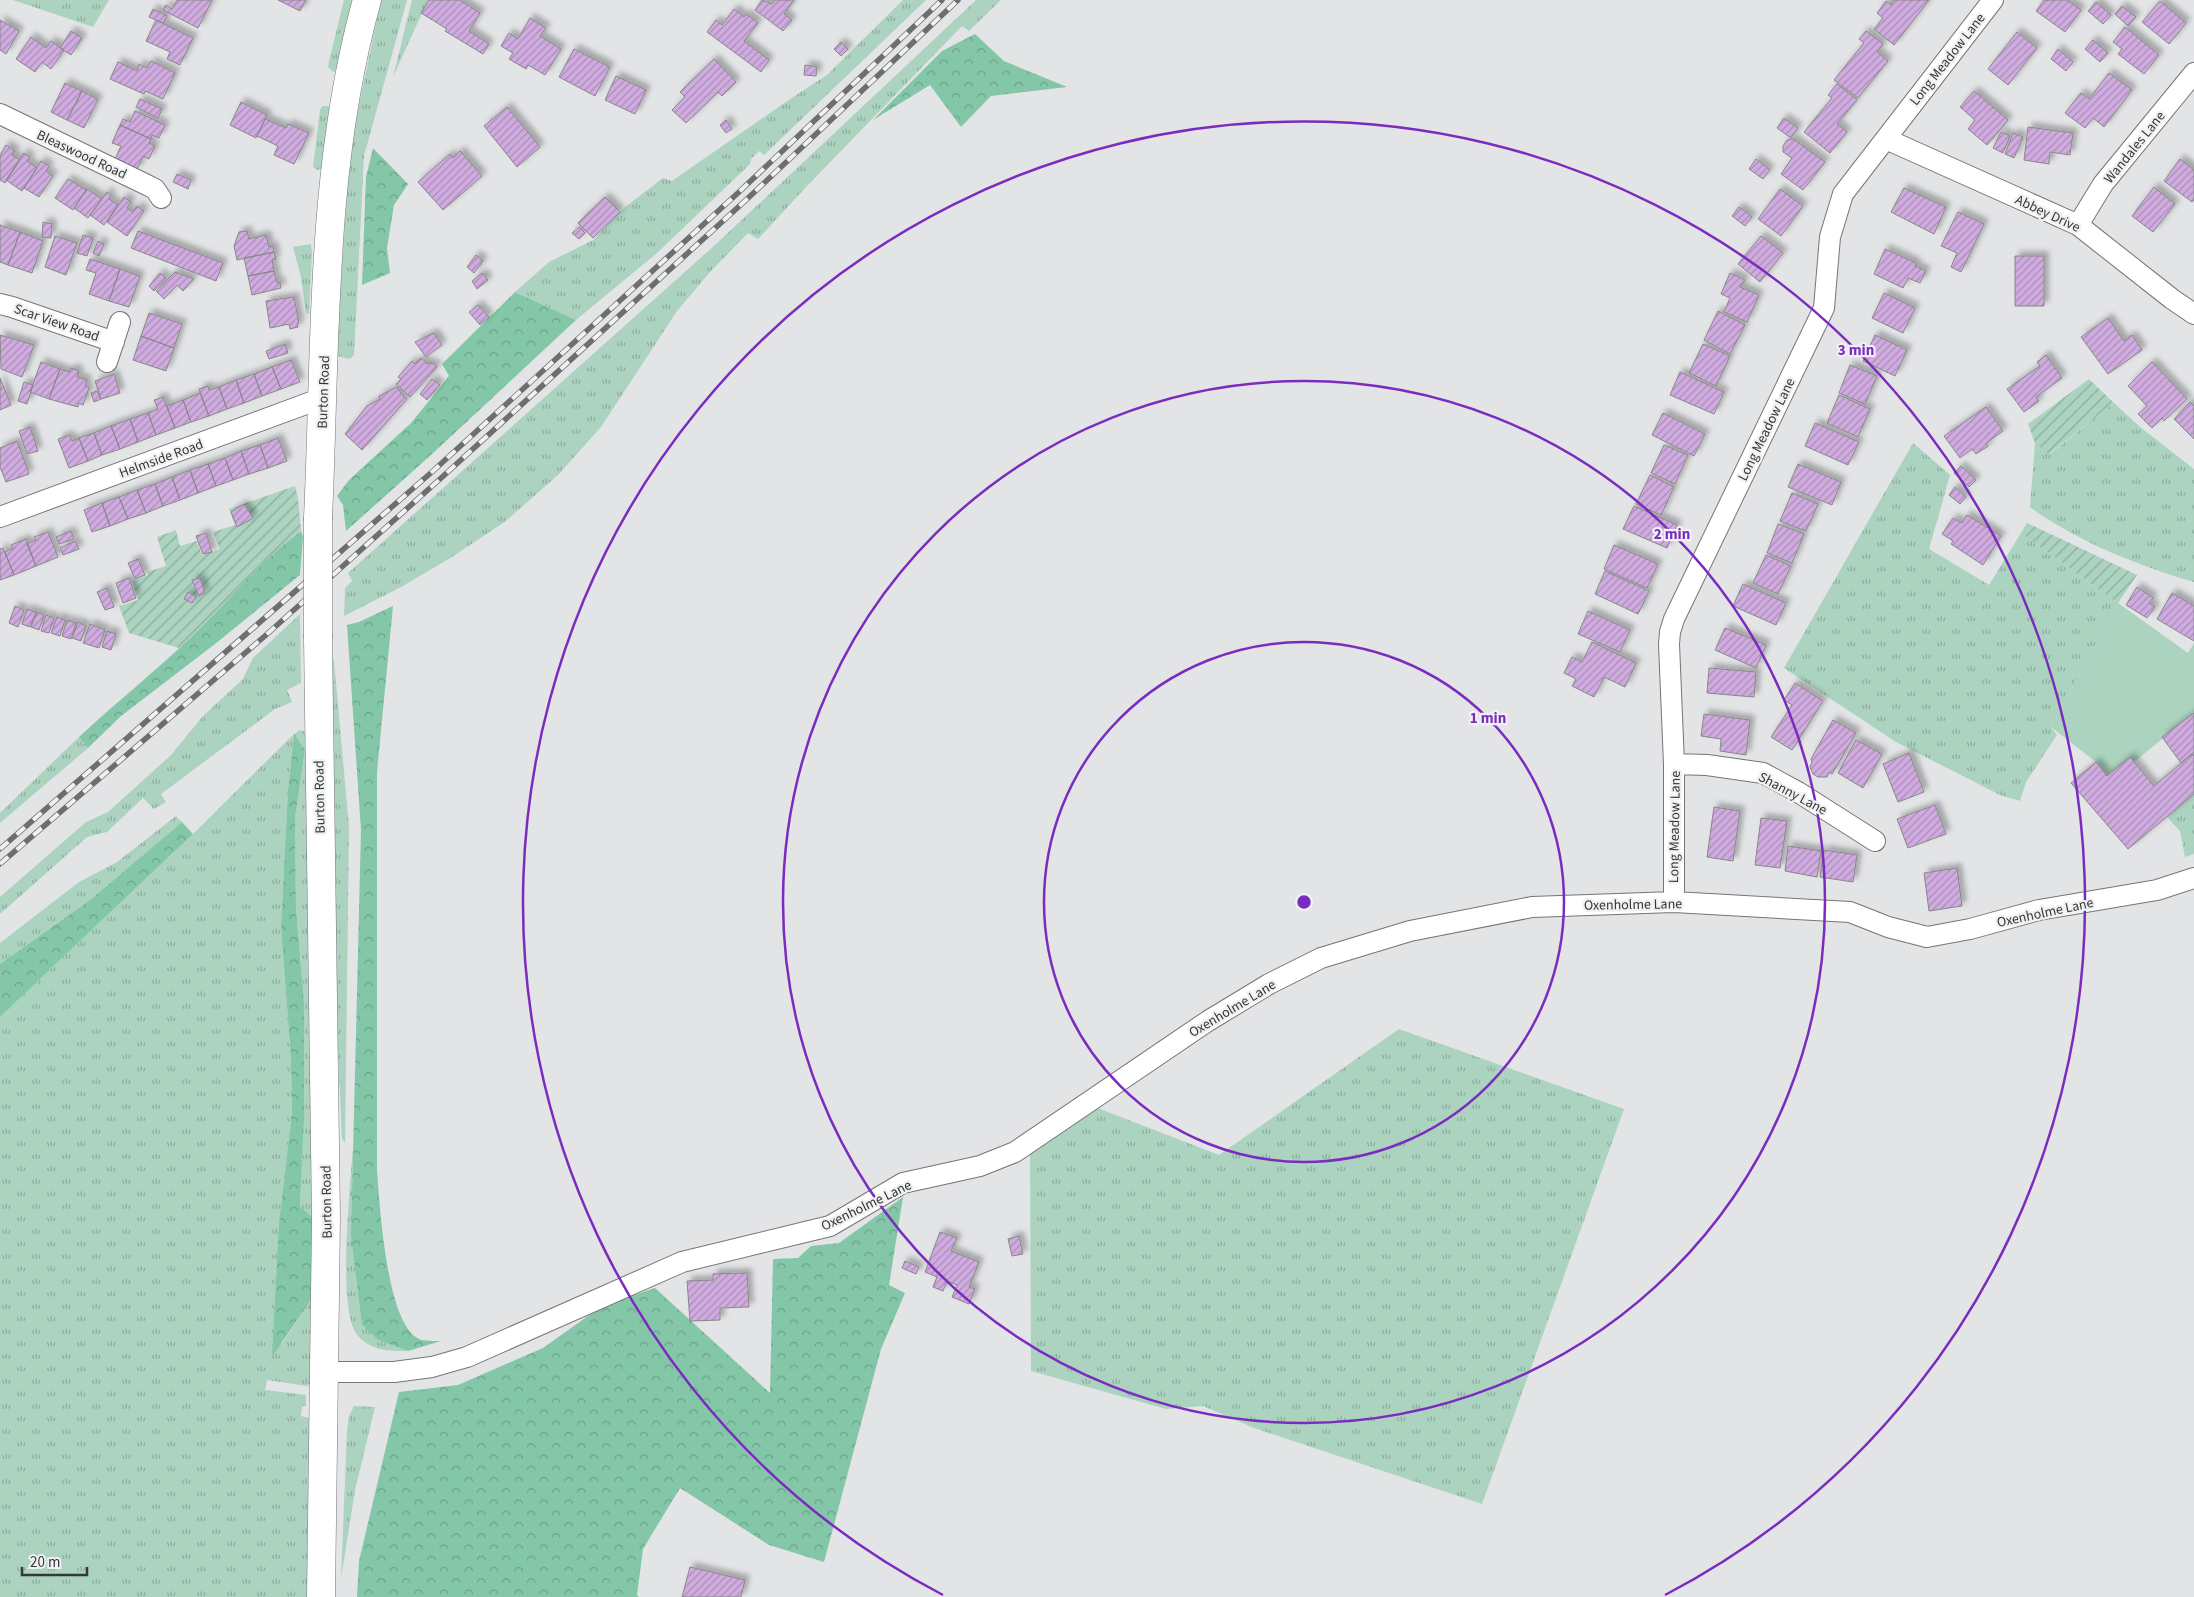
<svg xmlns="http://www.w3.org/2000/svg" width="2194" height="1597" font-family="'Source Sans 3',sans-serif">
	<defs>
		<pattern id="grass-tufts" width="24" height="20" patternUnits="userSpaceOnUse" patternTransform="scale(1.25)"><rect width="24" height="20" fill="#abd3c0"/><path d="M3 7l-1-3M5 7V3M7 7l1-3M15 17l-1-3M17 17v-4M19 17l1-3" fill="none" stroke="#8cac9d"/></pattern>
		<pattern id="forest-crowns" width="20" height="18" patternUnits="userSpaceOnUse" patternTransform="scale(1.25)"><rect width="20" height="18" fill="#83c7a8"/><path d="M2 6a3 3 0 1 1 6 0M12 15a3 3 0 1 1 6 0" fill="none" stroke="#6ca28a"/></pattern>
		<pattern id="garden-furrows" width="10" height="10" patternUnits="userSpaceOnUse" patternTransform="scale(1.25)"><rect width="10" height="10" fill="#abd3c0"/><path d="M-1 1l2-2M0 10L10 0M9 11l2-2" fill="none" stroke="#8cac9d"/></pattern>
		<pattern id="building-hatch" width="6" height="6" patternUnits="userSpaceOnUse" patternTransform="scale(1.25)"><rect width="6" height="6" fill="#d0abe0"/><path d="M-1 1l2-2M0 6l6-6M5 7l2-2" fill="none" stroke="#aa8cb6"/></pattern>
		<filter id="shadow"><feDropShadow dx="4.5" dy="-4.5" stdDeviation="2.5" flood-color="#0004"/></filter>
	</defs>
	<rect width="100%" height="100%" fill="#e3e4e6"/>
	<path fill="url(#grass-tufts)" d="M13,0H109L93,27Z
		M344,0H355L338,69L333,72L328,67L329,61Z
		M381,0H407L364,156L354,355L350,359L337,356L336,352L350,148Z
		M412,0H428L393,77Z
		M903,0H926L764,155L759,151L751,159L750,164L657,253L576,320L515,292L549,262L593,240L624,208L663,178L672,181L790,99L827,75Z
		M976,0H1001L969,31L962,26L807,186L758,239L748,233L710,272L677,311L601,427L558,475L506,521L452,557L403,586L344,616L345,588L352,581L348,573L715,245Z
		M322,106H327L331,108L325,168L317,170L313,167L320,110Z
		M311,244L312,253L309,314L306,313L301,277L293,247Z
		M2114,403L2140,427L2194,469V582C2139,566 2076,541 2030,507L2035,443L2050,454Z
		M1913,443L1950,475L1929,549L1989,585L2021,533L2118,603L2051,727L2057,735L2026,782L2020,801L2000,795L1896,742L1784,668Z
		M300,614L301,683L287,690L292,702L275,709L161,794L166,802L154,809L143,798L107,832L87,837L0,914V897L86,822L108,812L171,755L203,716L243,679L253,658Z
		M330,660H334L349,827L345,1143L342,1139L333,933Z
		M300,730L307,733L313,1218L300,1206L304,1121V1002L296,908L295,818L305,750L294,735L288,790L281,926L291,1060L292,1114L281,1345L313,1297L311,1383L307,1386L267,1380L265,1390L306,1395V1406H302L301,1416L313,1419L308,1597H0V1017L193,834L294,734Z
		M79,737L88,748L0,823V813Z
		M2194,794V854L2185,857L2180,831L2167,817Z
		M176,816L182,822L90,900L0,964V943L79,882L117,862Z
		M1399,1029L1624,1109L1482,1504L1254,1428L1203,1406L1166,1409L1031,1371L1030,1152L1095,1107L1219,1155Z
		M353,1146L352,1235L378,1340L408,1351C388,1351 372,1351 358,1336C336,1312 351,1181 353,1146Z
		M354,1406L375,1407L355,1490L341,1579L347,1431L349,1416Z"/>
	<path fill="url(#forest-crowns)" d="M975,34L1004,61L1067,87L991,96L961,127L930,85L873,120L942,51Z
		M373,148L408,184L394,205L387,248L390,273L362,285L366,177Z
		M515,292L576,320L432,454L346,531L343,505L337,496L349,480L411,423L449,376L442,364Z
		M301,531L303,537L300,575L215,644L121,716L88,748L79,737C115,703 155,672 191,637C228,602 259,561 301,531Z
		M393,606L377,772V1171C380,1206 386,1323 419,1339C424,1341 435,1341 441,1341L408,1351L378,1340L362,1324L351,1235L361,830L347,625L359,622Z
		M294,734L305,750L295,818L296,908L304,1002V1121L300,1206L313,1218V1297L272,1357L279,1224L292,1114L291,1060L281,926L288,790Z
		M182,822L193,834L0,1017V964L90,900Z
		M903,1197L889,1285L905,1293L881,1349L824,1562L769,1545L680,1488L643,1549L637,1595L639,1597H357L359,1561L399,1392L458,1385L543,1348L602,1306L655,1288L770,1393L773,1259L798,1258L811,1246L839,1243Z"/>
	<path fill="#abd3c0" d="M2118,603L2188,653L2194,643V713L2134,762L2107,776L2096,762L2051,727Z"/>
	<path fill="url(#garden-furrows)" d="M2089,379L2114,403L2049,454L2035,443L2028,424Z
		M295,486L298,498L301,531C255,564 222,611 179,648L129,633L119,606L138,600L132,581L148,575L147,572L166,566L157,537L176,530L180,546L197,541L202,555L220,549L213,532L235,525L229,509Z
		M2027,523L2137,575L2118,603L2021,533Z"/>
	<path fill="url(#building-hatch)" stroke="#888788" filter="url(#shadow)" d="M177,0H212L198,28L163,10L166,5L172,9Z
		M278,0H306L300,11Z
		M429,0H460L480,13L469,31L489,44L483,54L445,31L447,29L421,13Z
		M762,0L772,4L775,0H794L784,14L792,20L783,31L755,10Z
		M1894,0H1929L1894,45L1874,29L1883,18L1877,13L1886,1L1891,5Z
		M2044,0H2067L2081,10L2065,32L2036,11Z
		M2160,1L2186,23L2169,44L2142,22Z
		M2096,2L2111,15L2103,24L2088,11Z
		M2122,6L2136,17L2128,26L2115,14Z
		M153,9L167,16L163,23L149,17Z
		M734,9L744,17L746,14L758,23L744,41L769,60L761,72L707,32L716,20L722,25Z
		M530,18L546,28L540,36L561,49L545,75L528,65L526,69L509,59L513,53L501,46L509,33L518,39Z
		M0,20L19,31L6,54L0,50Z
		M156,20L193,38L180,65L167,59L170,52L146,41Z
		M2125,27L2159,55L2144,74L2118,54L2122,49L2113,42Z
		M71,31L82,38L71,55L60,48Z
		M1866,31L1883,44L1877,52L1888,61L1858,98L1834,80L1864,43L1859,39Z
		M2017,32L2037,48L2008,85L1988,69Z
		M31,37L46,48L51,41L64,50L51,69L42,62L35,72L16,59Z
		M2093,40L2108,53L2100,62L2085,49Z
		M841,42L848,49L841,56L834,49Z
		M574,49L610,67L595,96L559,77Z
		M2058,49L2073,62L2066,71L2051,59Z
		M714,59L736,82L722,96L718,92L686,123L672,110L685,97L680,92Z
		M151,61L175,73L163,99L145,91L144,94L110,79L118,62L137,71L139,64L147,68Z
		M805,65L817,67L816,76L804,75Z
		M2109,73L2132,90L2104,127L2093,118L2085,128L2065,113L2081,93L2089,99Z
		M616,76L646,90L635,114L605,100Z
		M65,83L82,91L67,120L51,112Z
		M1837,84L1857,100L1837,124L1847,132L1830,153L1804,132L1832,98L1828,95Z
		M82,91L98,99L84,128L67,120Z
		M1974,91L2008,120L1987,145L1968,129L1975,120L1960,107Z
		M140,99L162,109L158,118L136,107Z
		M241,102L267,115L256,138L230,125Z
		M507,107L540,147L517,167L484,126Z
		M135,111L165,125L159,138L152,135L151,139L120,125L123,119L130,122Z
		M1784,118L1798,128L1791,138L1777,128Z
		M265,119L286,128L288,124L309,133L294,164L274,155L278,146L257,136Z
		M726,120L732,129L726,133L720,125Z
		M120,125L151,139L149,143L155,146L149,159L143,156L137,170L115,159L121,146L112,143Z
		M2028,127L2073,133L2070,155L2050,152L2049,164L2024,160Z
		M2001,132L2010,136L2003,153L1993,148Z
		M2013,133L2023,137L2014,158L2005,154Z
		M1793,139L1825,162L1803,190L1781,174L1792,158L1783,152V146L1787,140Z
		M6,145L15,151L12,155L20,160L5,183L0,180V155Z
		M460,151L482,176L443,210L418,182L450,154L453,158Z
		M24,153L30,157L27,161L37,168L22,191L6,180Z
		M1756,159L1770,170L1763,179L1749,169Z
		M2180,159L2194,170V200L2192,202L2164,181Z
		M41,161L49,166L46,171L53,176L39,197L24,188Z
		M177,174L191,180L188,189L173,182Z
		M68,179L86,190L73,210L55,198Z
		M2154,187L2175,204L2153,232L2132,216Z
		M1904,188L1946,207L1934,234L1891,212Z
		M87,189L102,199L88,218L74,208Z
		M1780,189L1803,206L1781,236L1758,219Z
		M107,192L111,195L109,199L118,205L104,225L90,215Z
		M124,197L131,202L127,208L133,212L137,206L144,211L127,236L107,222Z
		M605,197L620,212L593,238L578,223Z
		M1739,207L1752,217L1745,226L1732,216Z
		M1958,212L1984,224L1961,272L1951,267L1957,253L1941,246Z
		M43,222L52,224L51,238L42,237Z
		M0,225L20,232L8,265L0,262Z
		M579,227L585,233L579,239L572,233Z
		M138,231L223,263L216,281L131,248Z
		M247,231L249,239L266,235L269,247L273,246L274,252L237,260L234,246L239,232Z
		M20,232L43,241L32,273L8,265Z
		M83,235L93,238L87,256L77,253Z
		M55,236L77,243L66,275L45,267Z
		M1761,236L1783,253L1760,282L1738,264Z
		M98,241L104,244L99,256L93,253Z
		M1885,249L1916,263L1915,266L1926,271L1920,283L1908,278L1903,288L1874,274Z
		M274,252L276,259L272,260L274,271L248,276L244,258Z
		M476,255L483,261L474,273L467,267Z
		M2015,256H2044V306H2015Z
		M90,259L120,269L109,301L89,294L96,273L86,270Z
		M120,269L140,276L129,307L109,301Z
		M274,271L277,283L280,282L281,288L252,295L248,276Z
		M175,272L194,279L183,291L177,285L164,299L156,291Z
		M160,273L166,278L154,291L149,286Z
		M482,273L488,280L477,289L472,281Z
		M1730,273L1745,280L1740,287L1759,295L1747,322L1724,312L1730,298L1721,294Z
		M1884,293L1915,308L1903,333L1872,318Z
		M294,297L299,323H297L298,327L290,329L289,324L270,328L266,301Z
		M478,305L489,317L480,325L469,312Z
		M1718,311L1745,325L1730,354L1704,340Z
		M149,313L182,324L174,348L141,336Z
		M2108,318L2124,341L2132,335L2142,350L2108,374L2081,337Z
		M434,333L442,345L426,357L415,342Z
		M0,335L34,345L22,377L1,369Z
		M1875,335L1907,350L1895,376L1863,361Z
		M141,336L174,348L166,371L133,360Z
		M285,344L288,353L269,359L266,351Z
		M1703,344L1730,356L1716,386L1689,373Z
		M2046,355L2062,378L2036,397L2039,401L2024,412L2007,389L2040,366L2037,362Z
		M421,358L428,364L431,362L437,367L410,397L396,384L401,379L398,377L412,361L415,364Z
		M291,360L300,382L281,389L272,367Z
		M41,362L60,369L49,399L30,392Z
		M2152,362L2187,399L2164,421L2162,418L2152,428L2138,414L2147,406L2128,386Z
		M1850,365L1877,376L1865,404L1839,393Z
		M272,367L281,389L262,396L254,374Z
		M71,368L79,371L77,377L87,380L85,386L89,388L83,405L79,403L78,407L49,399L60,369L69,372Z
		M1680,372L1724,392L1714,414L1670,395Z
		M114,374L120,393L101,399L95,381Z
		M254,374L262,396L244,403L236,380Z
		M0,378L11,405L0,410Z
		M432,379L440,385L427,400L420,394Z
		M236,380L244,403L227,409L219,387Z
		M24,382L33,385L27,404L18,401Z
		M208,386L209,390L219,387L227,409L209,416L199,389Z
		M397,387L403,396L407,399L362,450L345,434L367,406L380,399L379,396Z
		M97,391L101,399L94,402L91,393Z
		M200,393L209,416L191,422L183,400Z
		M1839,395L1870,409L1858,437L1827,423Z
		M163,397L175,428L156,435L148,413L158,409L154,400Z
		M183,400L191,422L175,428L167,406Z
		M2190,402L2194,406V439L2174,419Z
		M1986,407L2003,431L1986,443L1988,446L1976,454L1972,449L1960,458L1944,436Z
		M148,413L156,435L138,442L130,419Z
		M1663,413L1705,434L1694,456L1652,435Z
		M130,419L138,442L120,449L111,426Z
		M1815,423L1859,442L1848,465L1805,446Z
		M111,426L120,449L102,455L94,433Z
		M30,427L38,451L27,454L19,431Z
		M94,433L102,455L88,461L79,438Z
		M69,435L72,441L79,438L88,461L69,468L58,439Z
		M278,438L287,461L268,468L260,445Z
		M17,441L29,474L6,482L0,467V448Z
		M260,445L268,468L249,474L241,451Z
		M1664,445L1688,455L1675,484L1651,473Z
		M241,451L249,474L233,480L225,458Z
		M225,458L233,480L216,486L208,464Z
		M208,464L216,486L198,493L190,470Z
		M1798,464L1841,482L1832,505L1788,487Z
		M1961,466L1976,480L1969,487L1954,473Z
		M190,470L198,493L180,500L172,477Z
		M1650,475L1674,487L1661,515L1636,504Z
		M172,477L180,500L163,506L155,484Z
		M155,484L163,506L146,513L137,490Z
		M1955,487L1966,497L1960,504L1949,495Z
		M137,490L146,513L128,519L119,497Z
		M1792,493L1818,504L1806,531L1780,521Z
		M119,497L128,519L110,526L102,503Z
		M102,503L110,526L92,532L84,510Z
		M244,504L253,518L237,527L231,512Z
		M1634,506L1677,525L1667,548L1623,529Z
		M1967,515L2001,536L1983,565L1951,544L1953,541L1942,534L1953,518L1962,523Z
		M1778,524L1804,534L1792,563L1767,553Z
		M71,531L74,539L59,544L56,537Z
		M48,532L58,557L36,566L27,544L36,540L34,537Z
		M206,533L212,552L203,554L196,536Z
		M26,539L36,566L14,575L5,552L13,548L11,545Z
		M75,541L79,549L63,555L60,548Z
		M1614,545L1658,564L1647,588L1604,569Z
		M3,548L14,575L0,580V549Z
		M1766,555L1791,566L1778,594L1753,583Z
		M138,559L145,575L135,579L128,563Z
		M1605,571L1649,591L1638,614L1595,594Z
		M129,578L136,598L123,603L116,583Z
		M200,578L205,593L199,596L192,580Z
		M1743,584L1786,603L1776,625L1733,606Z
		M2137,587L2153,598L2149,603L2155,607L2147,618L2126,605Z
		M107,588L114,607L105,610L97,592Z
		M188,592L196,597L192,603L184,599Z
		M2172,593L2194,606V641L2157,619Z
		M15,606L24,610L18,627L9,623Z
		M27,609L36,612L30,627L22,624Z
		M1588,611L1630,630L1620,652L1578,634Z
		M37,612L44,615L39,630L31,627Z
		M46,615L54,618L49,633L41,631Z
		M57,617L65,620L60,636L51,633Z
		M67,620L76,623L71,639L62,636Z
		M78,622L86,626L81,641L72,638Z
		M90,624L105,630L99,648L83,643Z
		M1725,628L1766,645L1756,668L1715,650Z
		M107,631L116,634L111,650L102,647Z
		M1592,642L1636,663L1625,687L1604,677L1594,697L1572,686L1576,679L1564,673L1572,657L1582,662Z
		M1709,668L1756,672L1754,697L1707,693Z
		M1795,683L1823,701L1792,750L1771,737L1792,705L1784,700Z
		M2194,713V752L2181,763L2162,737Z
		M1704,714L1750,720L1746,755L1720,751L1721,739L1701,736Z
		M1833,720L1856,733L1832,774L1829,772L1827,777H1818L1813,774L1810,767L1812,762L1811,759Z
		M1856,740L1882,754L1863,788L1838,773Z
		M1909,753L1924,792L1898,802L1883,764Z
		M2192,754L2194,756V794L2128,849L2071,783L2096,762L2107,776L2130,757L2154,786Z
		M1935,805L1946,834L1908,848L1897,819Z
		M1714,807L1740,811L1733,861L1707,857Z
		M1761,818L1787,821L1780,868L1755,865Z
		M1788,846L1821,851L1817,877L1785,871Z
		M1824,850L1857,855L1853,882L1820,877Z
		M1957,868L1962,906L1929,911L1924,873Z
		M940,1232L957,1238L951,1251L979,1262L969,1287L975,1289L969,1304L952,1297L957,1285L947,1281L943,1291L933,1287L937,1277L925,1272Z
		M1019,1236L1023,1254L1012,1256L1008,1239Z
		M905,1261L919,1267L916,1274L902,1268Z
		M747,1273L749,1307L720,1308V1320L690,1321L687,1281L713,1280V1274Z
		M690,1567L745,1580L741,1597H682Z"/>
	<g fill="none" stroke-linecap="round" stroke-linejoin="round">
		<g stroke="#757577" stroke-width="22">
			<path id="minor" d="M0,114L145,184L155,189L161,198
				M1886,139L2078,225L2172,299L2194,314
				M2078,225L2103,184L2194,73
				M0,304L12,307L114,342
				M107,362L120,322
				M0,517L322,398
				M1674,764L1707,765L1763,773L1798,792L1875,841
				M1674,902V764L1669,644L1670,632L1674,619L1824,308L1830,237L1843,194L1993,0
				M325,1372H394L432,1367L467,1357L682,1262L830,1226L903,1183L980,1166L1015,1152L1208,1021L1269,984L1321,958L1410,931L1532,907L1674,902L1850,912L1888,927L1927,937L1970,929L2039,910L2157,890L2194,878"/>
		</g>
		<g stroke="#757577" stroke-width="29">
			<path id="primary" d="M318,518C326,346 320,168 367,0
				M318,638L326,1218L321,1597"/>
		</g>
		<use href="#minor" stroke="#fff" stroke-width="20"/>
		<use href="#primary" stroke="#fff" stroke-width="28"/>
		<g stroke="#6e6e6f" stroke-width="5.5">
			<path id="rail" d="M0,849L433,471L739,192L942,0
				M0,864L266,635L440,479L746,200L958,0"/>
		</g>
		<use href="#rail" stroke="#f0f1f3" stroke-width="4" stroke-dasharray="11" stroke-linecap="butt"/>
		<g stroke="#757577" stroke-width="29" stroke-linecap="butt">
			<path id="primary-bridge" d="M318,518V638"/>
		</g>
		<use href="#primary-bridge" stroke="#fff" stroke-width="28"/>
	</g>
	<g fill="none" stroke="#7b2cbf" stroke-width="2.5">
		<circle cx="1304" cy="902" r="260"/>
		<circle cx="1304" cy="902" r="521"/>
		<path d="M943 1595A781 781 0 1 1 1665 1595"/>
	</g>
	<g text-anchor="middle" stroke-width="4.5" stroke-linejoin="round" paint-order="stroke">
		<g font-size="14" fill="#363637" stroke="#f0f1f3">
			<text transform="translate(1947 59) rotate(-52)" y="5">Long Meadow Lane</text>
			<text transform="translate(2134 147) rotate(-51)" y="5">Wandales Lane</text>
			<text transform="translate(82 154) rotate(25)" y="5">Bleaswood Road</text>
			<text transform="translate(2048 213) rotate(25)" y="5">Abbey Drive</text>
			<text transform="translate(57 322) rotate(19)" y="5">Scar View Road</text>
			<text transform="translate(323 392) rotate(-88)" y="5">Burton Road</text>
			<text transform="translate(1766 429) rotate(-64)" y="5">Long Meadow Lane</text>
			<text transform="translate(161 458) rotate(-20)" y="5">Helmside Road</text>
			<text transform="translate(1793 793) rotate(28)" y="5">Shanny Lane</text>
			<text transform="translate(319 797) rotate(-91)" y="5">Burton Road</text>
			<text transform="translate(1674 827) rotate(-89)" y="5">Long Meadow Lane</text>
			<text transform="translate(1633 904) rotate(-1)" y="5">Oxenholme Lane</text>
			<text transform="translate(2045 912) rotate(-12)" y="5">Oxenholme Lane</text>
			<text transform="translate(1232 1008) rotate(-31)" y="5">Oxenholme Lane</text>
			<text transform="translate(326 1202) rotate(-91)" y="5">Burton Road</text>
			<text transform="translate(866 1205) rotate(-26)" y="5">Oxenholme Lane</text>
		</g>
	</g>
	<circle cx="1304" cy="902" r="8" fill="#7b2cbf" stroke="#f0f1f3" stroke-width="2.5"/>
	<g font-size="15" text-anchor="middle" font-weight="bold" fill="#7b2cbf" stroke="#f0f1f3" stroke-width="4.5" stroke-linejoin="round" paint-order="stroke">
		<text x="1856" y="355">3 min</text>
		<text x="1672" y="539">2 min</text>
		<text x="1488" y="723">1 min</text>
	</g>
	<path d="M22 1567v8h65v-8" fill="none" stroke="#363637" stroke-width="2.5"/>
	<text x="30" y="1567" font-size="15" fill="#363637" stroke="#f0f1f3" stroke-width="4" paint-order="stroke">20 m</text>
</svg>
